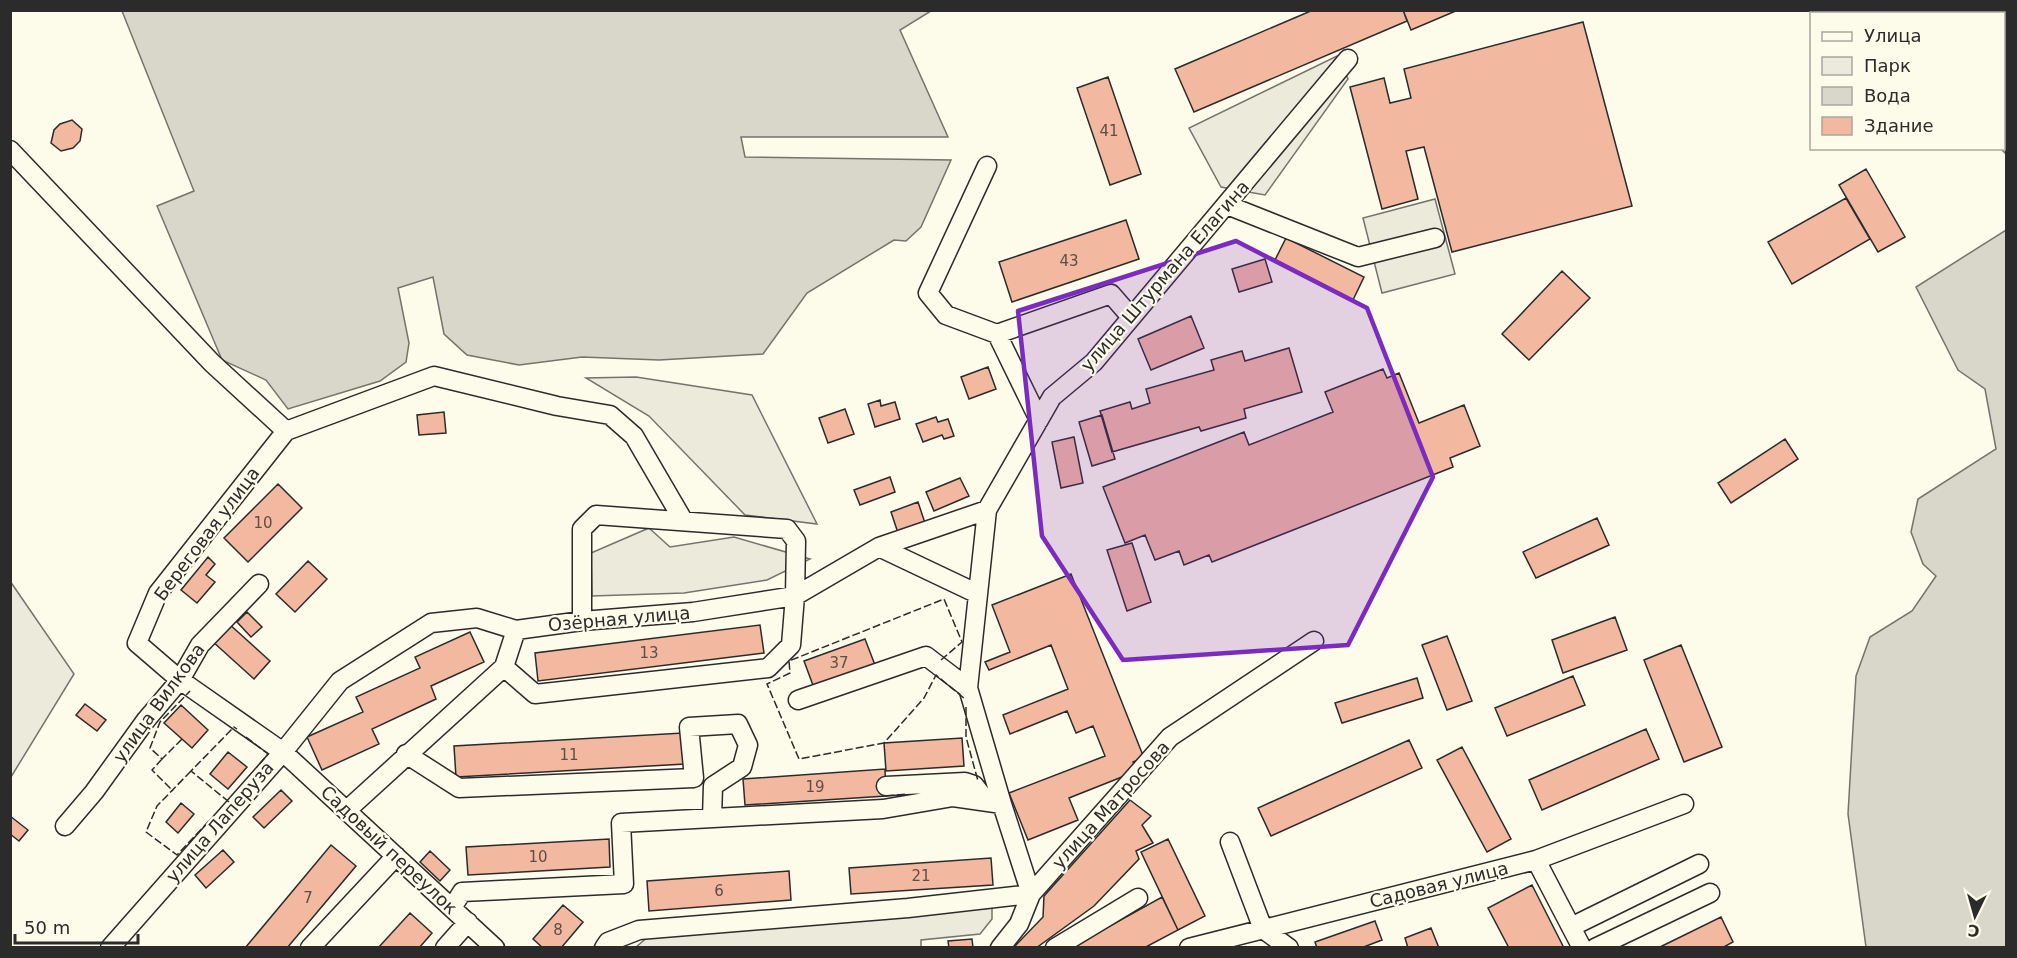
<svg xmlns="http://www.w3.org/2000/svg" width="2017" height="958" font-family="'DejaVu Sans',sans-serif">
	<rect width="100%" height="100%" fill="#fdfbea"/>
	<path fill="#ecebdb" stroke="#74746e" stroke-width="1.5" d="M636,377L752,395L817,524L745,515L649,416L586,378Z
		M649,528L670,547L734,537L810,559L767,580L684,593L592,596L591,553Z
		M10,581L74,674L11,777H10Z
		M992,908V919L980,934L921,940V947L635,948L649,936Z"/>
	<path fill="#eceadb" stroke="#74746e" stroke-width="1.5" d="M1337,56L1348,79L1265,195L1221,187L1189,128Z
		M1435,199L1455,274L1382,293L1363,218Z"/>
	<path fill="#d8d7c9" stroke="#74746e" stroke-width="1.5" d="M122,11H931L900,30L948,137H741L745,157L951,160L921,227L906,241L894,240L807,293L763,354L659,360L582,357L519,365L467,355L444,334L433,277L398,288L409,343L406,362L380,381L288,409L266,380L222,360L157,206L194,191Z
		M1856,11H2006V154L2001,149L2004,148V14H1859Z
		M2006,230V947H1866L1848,814L1856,676L1870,637L1912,611L1936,576L1923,564L1911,532L1918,499L1996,449L1985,389L1958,370L1916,287Z"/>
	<path fill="#f2b8a0" stroke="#2b2b2b" stroke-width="1.5" d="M1313,10H1403L1407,21L1194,112L1175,69Z
		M1403,10H1458L1411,30Z
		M1583,22L1632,206L1452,252L1424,147L1406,151L1418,199L1382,209L1350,87L1384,78L1390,103L1411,98L1404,69Z
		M1108,77L1141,174L1110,185L1077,88Z
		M72,120L82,129L80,141L73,148L61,151L51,143L54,130L60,124Z
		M1866,169L1905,237L1878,252L1839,185Z
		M1846,198L1870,239L1792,284L1768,242Z
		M1126,220L1139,259L1012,302L999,262Z
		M1286,238L1364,277L1353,300L1275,260Z
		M1265,259L1272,282L1239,292L1232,269Z
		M1562,271L1590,298L1529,360L1502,334Z
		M1191,316L1204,348L1151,370L1138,339Z
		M1289,348L1302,392L1244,409L1246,418L1201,431L1199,427L1112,452L1100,411L1130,402L1132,409L1150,403L1146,389L1214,370L1211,360L1242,351L1245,361Z
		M988,367L996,389L969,399L961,377Z
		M1383,369L1387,378L1399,373L1419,423L1464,405L1480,446L1450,458L1453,467L1212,562L1209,555L1184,565L1179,551L1155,560L1145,535L1125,543L1103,487L1244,432L1249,445L1333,412L1325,392Z
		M880,400L881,406L895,402L900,419L875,427L868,404Z
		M845,409L854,434L828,443L819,418Z
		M444,412L446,433L419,435L417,415Z
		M1102,415L1115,459L1092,466L1079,422Z
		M936,417L938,422L948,419L954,436L944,439L942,435L923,442L916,424Z
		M1074,437L1083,483L1061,488L1052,442Z
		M1785,439L1798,459L1731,503L1718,483Z
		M890,477L895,492L860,505L854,490Z
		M960,478L969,496L934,511L926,492Z
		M278,484L302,508L248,562L224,538Z
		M918,502L925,523L898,533L891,512Z
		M1597,518L1609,545L1536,578L1523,552Z
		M1132,543L1151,602L1127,611L1107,550Z
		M208,557L215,564L206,575L215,582L197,603L181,590Z
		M308,561L327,579L295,612L276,594Z
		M1071,574L1144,758L1133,762L1137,771L1069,798L1078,820L1028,840L1009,793L1105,756L1093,726L1076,733L1067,711L1010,734L1003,715L1068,689L1051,645L989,670L985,662L1010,652L992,605Z
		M247,612L262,627L251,637L237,622Z
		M1615,617L1627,650L1563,673L1552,640Z
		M228,623L270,661L254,679L212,641Z
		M760,625L764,653L538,681L535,653Z
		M470,632L484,662L431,686L436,699L372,729L379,744L322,770L307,737L363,712L356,697L420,668L415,657Z
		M1447,636L1472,701L1447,710L1422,645Z
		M865,639L875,665L814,688L804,661Z
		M1681,645L1722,747L1684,762L1644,660Z
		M1573,676L1585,705L1507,736L1495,708Z
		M1417,678L1423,698L1342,723L1335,703Z
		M85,704L106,720L97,731L76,715Z
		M181,705L208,730L192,748L164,723Z
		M1646,729L1659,759L1542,810L1529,780Z
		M683,733L685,764L456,777L454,746Z
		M962,738L964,766L886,771L884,743Z
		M1409,740L1422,768L1271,836L1258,808Z
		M1462,747L1511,839L1487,852L1437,760Z
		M228,752L247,767L228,789L210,774Z
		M885,769L886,796L745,805L743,779Z
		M281,790L292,801L264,828L253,817Z
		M1130,800L1151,816L1142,825L1153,843L1136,851L1139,859L1094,906L1036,948H1017L1015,946L1043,917L1044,896Z
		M181,803L194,814L178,833L166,822Z
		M10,816L28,830L19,841L10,834Z
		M609,839L610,867L468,875L466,847Z
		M1168,839L1205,916L1178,930L1141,852Z
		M331,845L356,866L287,948H245Z
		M223,850L234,862L206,888L195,875Z
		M430,851L450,870L440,881L420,862Z
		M991,858L993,885L851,894L849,868Z
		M789,871L791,900L649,911L647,881Z
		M1532,885L1564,948H1509L1488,908Z
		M1162,897L1178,930L1144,948H1070Z
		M563,905L583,922L561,948H543L533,939Z
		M410,913L432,933L419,948H378Z
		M1721,917L1733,942L1722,948H1658Z
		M1375,921L1382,940L1361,948H1317L1315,942Z
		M1431,928L1439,948H1408L1405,938Z
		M972,939L973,948H949L948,941Z"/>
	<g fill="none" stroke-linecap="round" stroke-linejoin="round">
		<g stroke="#2b2b2b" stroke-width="21">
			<path id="minor" d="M10,150L212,363L286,431
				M987,166L928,293L946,315L997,334
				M1227,205L1358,257L1435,238
				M1039,420L997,334L1111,294L1131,317
				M286,431L158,593L137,643L180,680L283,752L495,948
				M286,431L434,376L557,406L610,415L634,436L683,520
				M879,547L978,594
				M504,667L516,630
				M798,700L926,656L968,688
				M406,754L459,788L694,778L689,727L738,724L748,745L742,767L713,786L712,818
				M886,786L965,782L974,785L987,802
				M347,810L504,667L535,694L768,668L791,645L795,596L796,541L787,529L596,515L582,529V621
				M65,826L94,792L146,720L180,680L200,645L259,584
				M1230,842L1263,929L1289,948
				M1536,860L1582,948
				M1031,894L1002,804L968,688L987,510L1052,397L1094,362L1348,59
				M452,908L462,892L624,884L621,823L883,809L953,797L1002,804
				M1571,927L1699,864
				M110,948L283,752L340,681L431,623L477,618L516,630L582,621L693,612L795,596L879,547L987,510
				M310,948L396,856
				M445,948L468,922
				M604,948L608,942L639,930L908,908L1031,894
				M1000,948L1019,924L1031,894L1170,737L1314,641
				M1055,948L1138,898
				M1189,948L1536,860L1684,804
				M1595,948L1710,893"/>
		</g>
		<use href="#minor" stroke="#fdfbea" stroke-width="18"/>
		<path stroke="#2b2b2b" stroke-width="1.5" stroke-dasharray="8 3" stroke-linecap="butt" d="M941,660L962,642L944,599L789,661L790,673L767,684L799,759L884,743L924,698L936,675L965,699
			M966,707V737L978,781
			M246,737L268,754L257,767
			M182,739L162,759L150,748L160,722L190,691
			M162,759L152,770L173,791
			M191,771L157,806L146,832L177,855L209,821
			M886,796L907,794
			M229,802L191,771L234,727L237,729"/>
	</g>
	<path fill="#7b2cbf" fill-opacity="0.2" stroke="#7b2cbf" stroke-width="4.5" stroke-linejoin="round" d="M1236,241L1367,308L1433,477L1348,645L1123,660L1042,536L1018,311Z"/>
	<g text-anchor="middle" stroke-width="4.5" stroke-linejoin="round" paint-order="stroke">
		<g font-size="15" fill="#5d4e48">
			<text x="1109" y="136">41</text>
			<text x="1069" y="266">43</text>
			<text x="263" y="528">10</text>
			<text x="649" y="658">13</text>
			<text x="839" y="668">37</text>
			<text x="569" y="760">11</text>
			<text x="815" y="792">19</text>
			<text x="538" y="862">10</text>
			<text x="921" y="881">21</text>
			<text x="719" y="896">6</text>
			<text x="308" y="903">7</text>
			<text x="558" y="935">8</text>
		</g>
		<g font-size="18" fill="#2b2b2b" stroke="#fdfbea">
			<text transform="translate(1165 276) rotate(-49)" y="6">улица Штурмана Елагина</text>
			<text transform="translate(207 534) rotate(-53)" y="6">Береговая улица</text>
			<text transform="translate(619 619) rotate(-5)" y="6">Озёрная улица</text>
			<text transform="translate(159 703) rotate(-54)" y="6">улица Вилкова</text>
			<text transform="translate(1111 805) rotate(-48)" y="6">улица Матросова</text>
			<text transform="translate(220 822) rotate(-49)" y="6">улица Лаперуза</text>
			<text transform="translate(389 850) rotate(43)" y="6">Садовый переулок</text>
			<text transform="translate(1439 885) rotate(-14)" y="6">Садовая улица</text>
		</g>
	</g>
	<rect width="2017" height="958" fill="none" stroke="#2b2b2b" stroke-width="24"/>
	<rect x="1810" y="12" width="195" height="138" fill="#fdfbea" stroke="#a9a89e" stroke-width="1.5"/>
	<rect x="1822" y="32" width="30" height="9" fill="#fdfbea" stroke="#a9a89e" stroke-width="1.5"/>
	<text x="1864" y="42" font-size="18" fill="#2b2b2b">Улица</text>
	<rect x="1822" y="57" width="30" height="18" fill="#ecebdb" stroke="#a9a89e" stroke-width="1.5"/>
	<text x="1864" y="72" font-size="18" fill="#2b2b2b">Парк</text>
	<rect x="1822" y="87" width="30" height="18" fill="#d8d7c9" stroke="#a9a89e" stroke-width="1.5"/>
	<text x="1864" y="102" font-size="18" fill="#2b2b2b">Вода</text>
	<rect x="1822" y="117" width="30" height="18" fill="#f2b8a0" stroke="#a9a89e" stroke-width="1.5"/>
	<text x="1864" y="132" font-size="18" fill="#2b2b2b">Здание</text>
	<g transform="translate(1975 916) rotate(185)" stroke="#fdfbea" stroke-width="4.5" paint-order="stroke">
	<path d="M0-4.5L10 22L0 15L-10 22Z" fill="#2b2b2b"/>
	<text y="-9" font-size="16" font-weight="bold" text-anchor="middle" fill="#2b2b2b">С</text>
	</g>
	<path d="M15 934v9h123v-9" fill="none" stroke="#2b2b2b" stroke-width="3"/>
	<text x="24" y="934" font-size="18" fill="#2b2b2b" stroke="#fdfbea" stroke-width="4.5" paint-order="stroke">50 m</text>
</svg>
